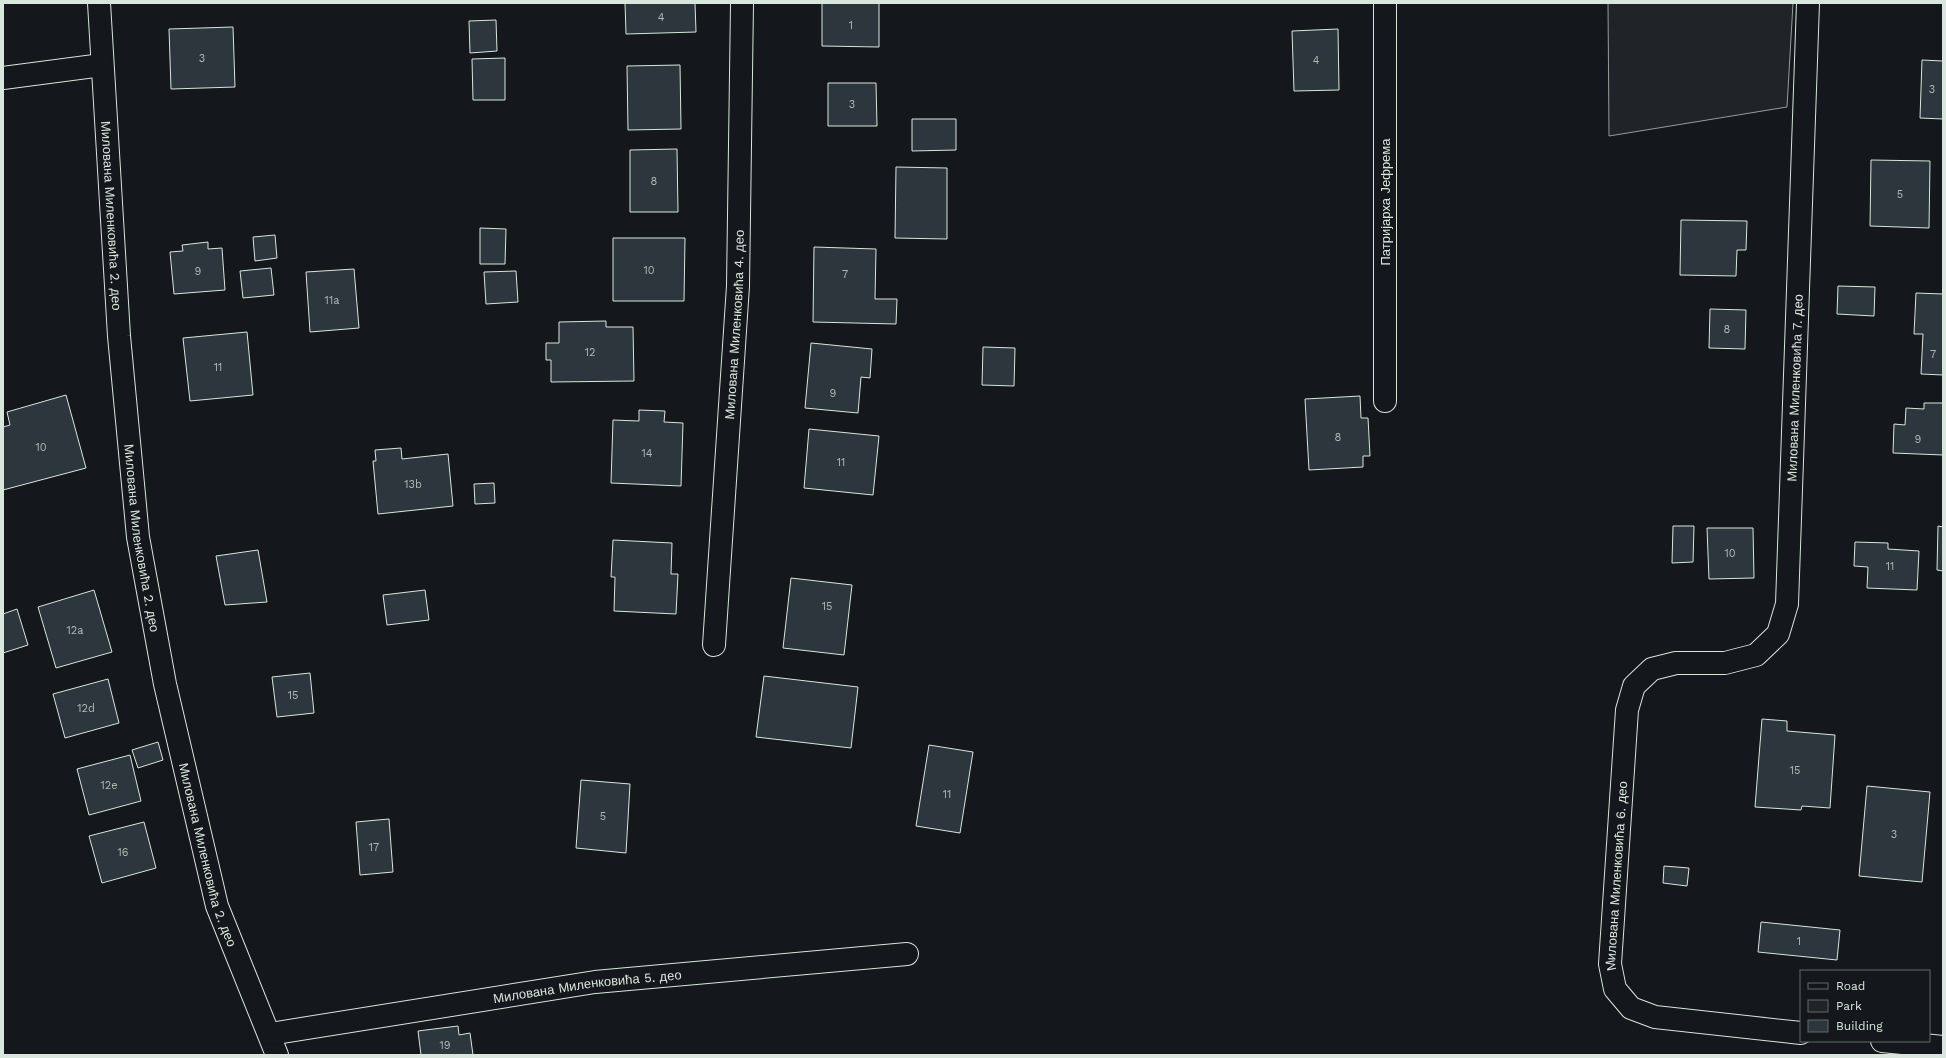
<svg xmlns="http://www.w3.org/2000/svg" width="1946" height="1058" font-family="'Work Sans',sans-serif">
	<rect width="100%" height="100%" fill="#14181c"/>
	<path fill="#202428" stroke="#939e99" d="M1608,3H1793L1787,107L1609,136Z"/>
	<path fill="#2c363c" stroke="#d8e6dc" d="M625,3H695L696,32L626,34Z
		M822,3H879V47L822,46Z
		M496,20L497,51L470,53L469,21Z
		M233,27L235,87L171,89L169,29Z
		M1338,29L1339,90L1294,91L1292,31Z
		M505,58V100H473L472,59Z
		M1922,60L1943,61V119L1920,118Z
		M680,65L681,129L628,130L627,66Z
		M828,83H876L877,126H828Z
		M912,119H956V150L912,151Z
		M677,149L678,212H630V150Z
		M1871,160L1930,161L1929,228L1870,226Z
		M896,167L947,168V239L895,238Z
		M1681,220L1747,221L1746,250H1737L1736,276L1680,275Z
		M480,228L506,229L505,264H480Z
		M275,235L277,258L255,261L253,237Z
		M613,238H685L684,301H613Z
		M208,242V249L222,248L225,290L174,294L170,252L183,251L182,245Z
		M814,247L876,249L875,299H897L896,324L813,322Z
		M271,268L274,295L243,298L240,271Z
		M354,269L359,328L310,332L306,272Z
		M516,271L518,302L486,304L484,272Z
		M1838,286L1875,287L1874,316L1837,314Z
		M1916,293L1943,294V375L1921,374L1923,334H1914Z
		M1710,309L1746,310L1745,349L1709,348Z
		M606,321V327H633L634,381L551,382V360H546V343H559V322Z
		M247,332L253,395L190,401L183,338Z
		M811,343L872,349L870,378L861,377L858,413L805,408Z
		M983,347L1015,348L1014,386L982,385Z
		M66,395L86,468L3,490V427L10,425L7,412Z
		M1360,396L1361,418H1368L1370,456H1363V467L1309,470L1305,399Z
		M1924,403H1943V455L1893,453L1894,424L1905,425L1906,408L1924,409Z
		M639,410L665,411L664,422L683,423L681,486L611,483L613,420L639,421Z
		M809,429L879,436L873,495L804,488Z
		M401,448L402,459L448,454L453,506L378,514L373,461H376L375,450Z
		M494,483L495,503L475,504L474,484Z
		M1673,526H1694L1693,562L1672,563Z
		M1938,526L1943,527V571L1937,570Z
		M1707,528H1753L1754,578L1709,579Z
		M613,540L672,543L671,574H678L676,614L614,611L615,577H611Z
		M1855,542L1888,543V549L1919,551L1917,590L1867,588L1868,567L1854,566Z
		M258,550L267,602L225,605L216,556Z
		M791,578L852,585L844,655L783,648Z
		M94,590L112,652L56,668L38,607Z
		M425,590L429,620L387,625L383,595Z
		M17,609L28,645L3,653V614Z
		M310,673L314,713L277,717L272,677Z
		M764,676L858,687L851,748L756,737Z
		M108,679L119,723L65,738L53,694Z
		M1762,719L1787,721V731L1835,735L1830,808L1802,806L1801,810L1755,807Z
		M158,742L163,760L138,768L132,750Z
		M929,745L973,752L960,833L916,826Z
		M130,755L141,801L89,815L77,769Z
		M581,780L630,784L626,853L576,848Z
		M1867,786L1930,792L1922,882L1859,876Z
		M389,819L393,872L360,875L356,822Z
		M144,822L156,868L102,883L89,836Z
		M1664,866L1689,868L1687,886L1663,883Z
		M1761,922L1840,930L1837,960L1758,952Z
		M458,1026L459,1035L470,1033L473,1055H421L418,1031Z"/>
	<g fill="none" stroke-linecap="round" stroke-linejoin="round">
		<g stroke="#d8e6dc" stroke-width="24">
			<g id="street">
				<path id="s1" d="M99,3L119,336L138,537L165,684L217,906L277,1055"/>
				<path d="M3,78L102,65"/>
				<path d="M1385,401V3"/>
				<path id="s2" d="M714,645L738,286L742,3"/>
				<path id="s3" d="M1801,1033L1655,1017L1631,1008L1615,989L1610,964L1627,710L1634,686L1652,669L1676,663H1725L1756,655L1778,634L1787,604L1808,3"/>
				<path id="s4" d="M270,1034L595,982L907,954"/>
				<path d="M1882,1041L1943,1047"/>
			</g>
		</g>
		<use href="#street" stroke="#14181c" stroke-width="22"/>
	</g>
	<g text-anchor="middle" stroke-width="3" stroke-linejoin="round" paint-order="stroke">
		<g font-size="11" fill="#adbab4">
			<text x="661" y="21">4</text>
			<text x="851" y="29">1</text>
			<text x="202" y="62">3</text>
			<text x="1316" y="64">4</text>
			<text x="1932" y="93">3</text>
			<text x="852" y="108">3</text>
			<text x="654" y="185">8</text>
			<text x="1900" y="198">5</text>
			<text x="649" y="274">10</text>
			<text x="198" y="275">9</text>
			<text x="845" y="278">7</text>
			<text x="332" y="304">11a</text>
			<text x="1727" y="333">8</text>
			<text x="590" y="356">12</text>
			<text x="1933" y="358">7</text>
			<text x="218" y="371">11</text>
			<text x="833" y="397">9</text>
			<text x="1338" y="441">8</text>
			<text x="1918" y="443">9</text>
			<text x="41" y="451">10</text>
			<text x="647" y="457">14</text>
			<text x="841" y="466">11</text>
			<text x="413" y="488">13b</text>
			<text x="1730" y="557">10</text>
			<text x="1890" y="570">11</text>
			<text x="827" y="610">15</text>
			<text x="75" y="634">12a</text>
			<text x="293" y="699">15</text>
			<text x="86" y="712">12d</text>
			<text x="1795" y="774">15</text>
			<text x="109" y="789">12e</text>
			<text x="947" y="798">11</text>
			<text x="603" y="820">5</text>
			<text x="1894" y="838">3</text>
			<text x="374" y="851">17</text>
			<text x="123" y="856">16</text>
			<text x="1799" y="945">1</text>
			<text x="445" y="1049">19</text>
		</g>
		<g font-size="13" fill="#d8e6dc" stroke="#14181c">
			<text transform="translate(1385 202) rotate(-90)" y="5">Патријарха Јефрема</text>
			<text dy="5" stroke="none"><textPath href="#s1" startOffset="213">Милована Миленковића 2. део</textPath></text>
			<text dy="5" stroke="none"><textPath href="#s2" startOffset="321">Милована Миленковића 4. део</textPath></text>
			<text dy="5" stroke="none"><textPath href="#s3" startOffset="911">Милована Миленковића 7. део</textPath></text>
			<text dy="5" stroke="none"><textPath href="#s1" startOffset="537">Милована Миленковића 2. део</textPath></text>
			<text dy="5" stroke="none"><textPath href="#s1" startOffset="861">Милована Миленковића 2. део</textPath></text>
			<text dy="5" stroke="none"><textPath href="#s3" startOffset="311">Милована Миленковића 6. део</textPath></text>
			<text dy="5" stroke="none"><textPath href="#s4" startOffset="321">Милована Миленковића 5. део</textPath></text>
		</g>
	</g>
	<rect width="1946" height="1058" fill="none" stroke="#d8e6dc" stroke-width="8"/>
	<rect x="1800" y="970" width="130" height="72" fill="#14181c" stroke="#626a69"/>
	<rect x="1808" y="983" width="20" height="6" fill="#14181c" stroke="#626a69"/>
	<text x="1836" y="990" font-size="12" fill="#d8e6dc">Road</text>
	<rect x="1808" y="1000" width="20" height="12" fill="#202428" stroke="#626a69"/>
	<text x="1836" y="1010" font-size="12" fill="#d8e6dc">Park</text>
	<rect x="1808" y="1020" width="20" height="12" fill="#2c363c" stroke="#626a69"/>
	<text x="1836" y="1030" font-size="12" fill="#d8e6dc">Building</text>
</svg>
